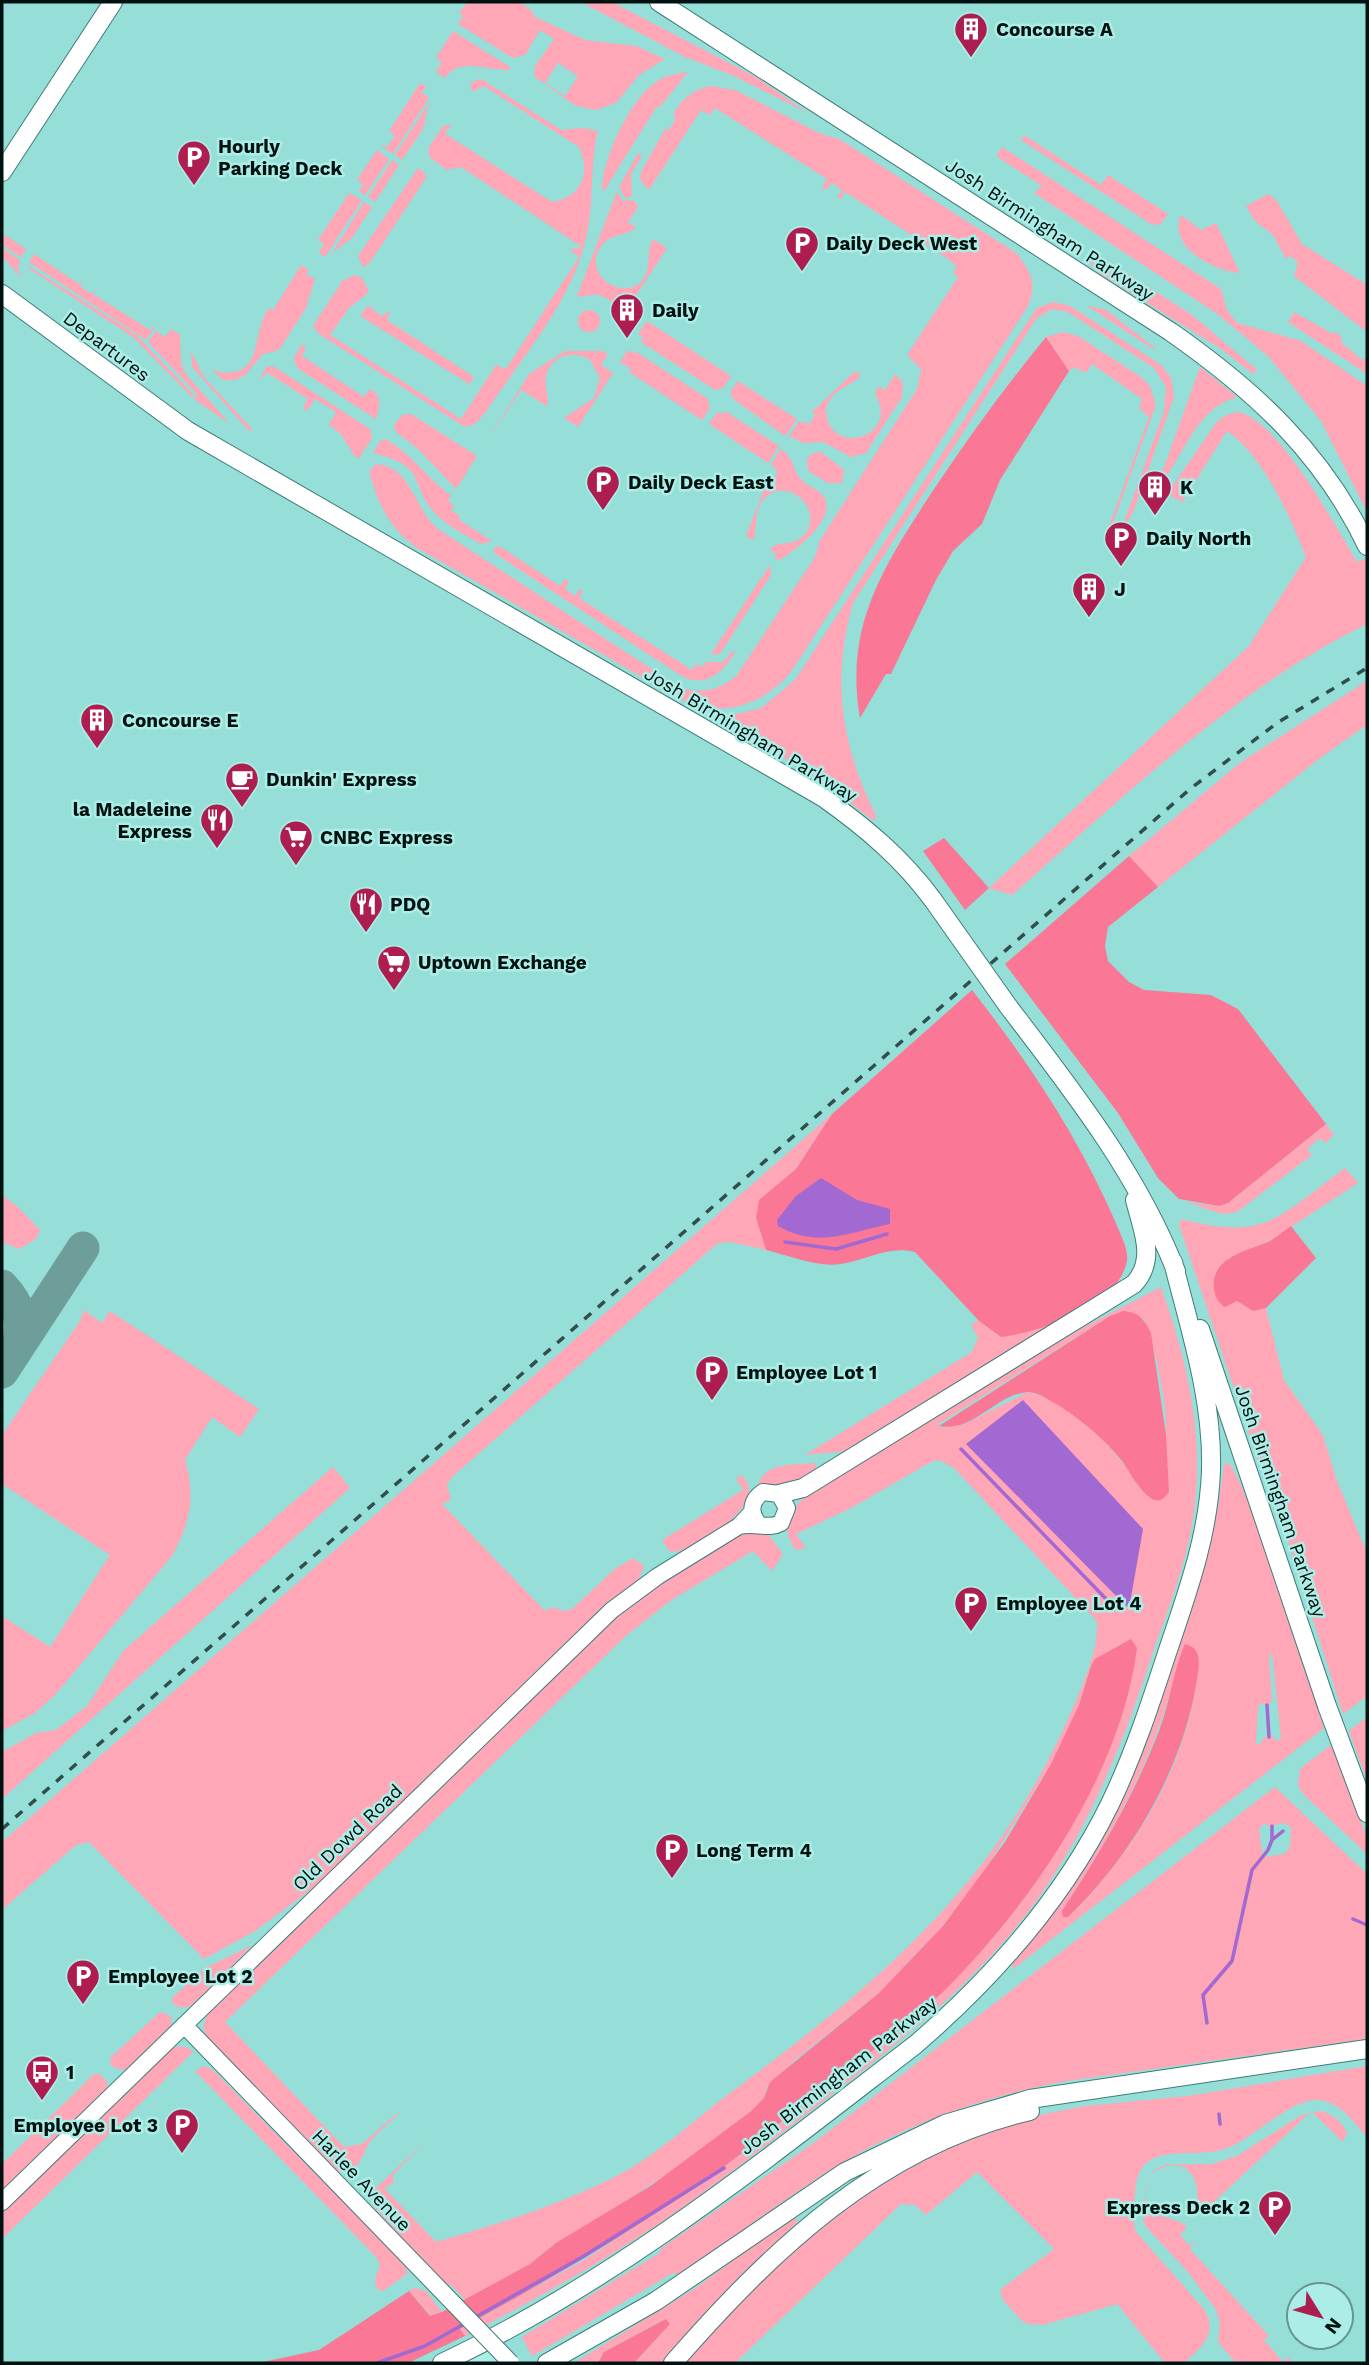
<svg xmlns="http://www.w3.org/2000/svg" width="1369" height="2365" font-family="'Work Sans',sans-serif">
	<rect width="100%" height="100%" fill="#aceee7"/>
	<path fill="#96dfd8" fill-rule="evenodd" d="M2,2H1367V2363H511L489,2341L442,2363H2ZM1299,2295H1341V2337H1299Z"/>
	<path fill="#ffa6b7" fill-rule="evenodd" d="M468,2H520L534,13L533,16L585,40L636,46L665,59L639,75L616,103L596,110L576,106L534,76L535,66L554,39L540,30L525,55L513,58L458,24L463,16L459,13ZM558,63L578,76L565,96L545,83Z
		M581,2H612L756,77L808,113L732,75L685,57Z
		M453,31L510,67V70C488,71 460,56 445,78L436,72L442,62L436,58Z
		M688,72L660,107L657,106C641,132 622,161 605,190H602C602,159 630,99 656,82C665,75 677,74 688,72Z
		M481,79L561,130L583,128L598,131C589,168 595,205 585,242C569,306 521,358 486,412L475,424L465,427L319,334L313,326L343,280L356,275L363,279L369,292L349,308L330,335L461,419L496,365L506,369L579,257L570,250L582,247L461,167L447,170L429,157V147L443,126L449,125L451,127L445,131L447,135L552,202C582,197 591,173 579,147L484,86L474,91L470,89L472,82Z
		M420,83L426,87L422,93L429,98L393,154L380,145L387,147L395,136L389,131Z
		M710,86L735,90L819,133L841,140L1016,253C1030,270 1038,284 1028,306L793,669C768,703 722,720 682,700L417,548C389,528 378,504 369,472L376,464C412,466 414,510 438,529L679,687C699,695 721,690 737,675L815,557L820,540L917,389L921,369L907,355L958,277L953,273L957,267L947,258L845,192L841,199L837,197L842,190L832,183L826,190L822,187L827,179L715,108L710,115L701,110L649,190L640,180L641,172L665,129L669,130L676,118L673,115C681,99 693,90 710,86Z
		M429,103L423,129L402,160L395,155Z
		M1024,135L1101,185L1108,175L1168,214L1160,225L1151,224L1021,140Z
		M1002,147L1221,289L1227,310L1237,323L1301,341L1367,386V512L1321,421L1268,356L1216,313L1034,193L1042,186L996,156Z
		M377,150L389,159L365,195L359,191L363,184L357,180Z
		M638,153L642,156L631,174L632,195L626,199L619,187Z
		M392,160L399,165L375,202L368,197Z
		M418,168L425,173L426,178L369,264L363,267L358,256Z
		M617,191L622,200L635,201L638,207L628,222L636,227C626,237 611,233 602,245C583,269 611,296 636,286C655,273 644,256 653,239L667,248L633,300L631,299L625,308L640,319L633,330C619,320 618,299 598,295C590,294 583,298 577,296Z
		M349,193L362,200L325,257L319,253L324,244L318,240Z
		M1268,194L1277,201L1302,244L1367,285V332L1294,276L1298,262L1290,256L1286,259L1273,235L1255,221L1246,206Z
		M364,202L372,207L352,238L332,253Z
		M1181,215L1201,230L1216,223L1240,273C1214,271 1167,247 1181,215Z
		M4,229L3,234L26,249L21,257L2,245Z
		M2,248L20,260L18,268L22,278L2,256Z
		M1091,250L1192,315L1257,370L1253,374L1221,349L1097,272L1089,261Z
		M34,254L79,284L82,280L80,286L91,294L95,288L93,294L150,330L157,324L146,340L29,262Z
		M27,265L135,334L194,395L192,397L133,337L31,270Z
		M301,265L309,270L306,274L315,279L306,308L279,350L263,354L245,375L235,380H223L212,370C266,385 250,332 269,308L273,310Z
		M1053,302L1070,306L1161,365L1171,378L1174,397L1134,510L1118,539L1164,411L1166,387L1154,368L1068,312L1052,309L1036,319L853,603C831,681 841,744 876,816L874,821L810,773L717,719L761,708L795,680L1032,315L1037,308Z
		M368,305L381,316L390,311L387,320L474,377L469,384L360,316Z
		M1086,305L1106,310L1155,348L1153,349Z
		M578 321a11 11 0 1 1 22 0a11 11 0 1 1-22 0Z
		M1294,312L1333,334L1335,332L1341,336L1342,343L1361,359H1367V374L1288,322Z
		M647,321L731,376L723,388L715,390L641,342L643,337L638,334Z
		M171,329L180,335L181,363L185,373L230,424L194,399L197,394L148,342L156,331L165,337Z
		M1063,332L1078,336L1141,377L1150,386L1156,405L1109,533L1107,531L1149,417L1139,408L1142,399L1092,364L1086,373L1074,367L1069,371L1046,337Z
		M301,345L306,346L302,356L364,397L370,389C382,394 380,409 376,419L297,368L294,358Z
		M628,350L633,353L635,351L708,399L710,408L702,420L629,372L631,369L620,362Z
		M191,351L203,376L252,429L250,432L192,367Z
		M565,351H603L608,354L601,365L613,373L578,427L564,418L594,398L600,378L590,360C573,349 549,356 546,378C544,388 550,396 547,406L521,390L485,444L529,374Z
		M273,366L370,429L372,438L359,458L355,457L341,434L329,425L336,412L315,399L307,411L303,407L308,399L268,373L260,379L266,367Z
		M1200,367L1237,397C1196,408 1185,454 1161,483L1159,481Z
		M855,371L861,375C849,389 832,387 826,409C827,459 902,438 875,394L878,386L885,390L895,374L903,383L902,397L866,453L851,457L823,442L804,443L789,436L799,421L809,424L815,415L812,412Z
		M738,381L797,419L785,436L733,399L730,392Z
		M725,411L779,446L768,463L709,424L717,412L722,414Z
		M1237,412C1277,417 1336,527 1357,562L1367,558V624C1237,687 1120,800 1012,895L989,888L1249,646L1306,557C1291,518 1263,455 1227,431L1182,502L1167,494L1216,423L1224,416Z
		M411,414L477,456L456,489L418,449L395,431L394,425L402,415Z
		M385,439C412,453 427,479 451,495L448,501L454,505L451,510L460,516L458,519L492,541L481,544C467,536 451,528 439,517C406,486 432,467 373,453L380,441Z
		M781,449C796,459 791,470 802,480C808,487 819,489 824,497C837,520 795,550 780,560L774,558L776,554L770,550L772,547C781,541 793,546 802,537C828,513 788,473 764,499C752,511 759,526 753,540L746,536L768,479L771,481L778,472L771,464Z
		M821,452L844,470L842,483H828L808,471L807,458L813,453Z
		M499,546L560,586L565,579L569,582L565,589L575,596L580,589L583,591L579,598L692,670L696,664L702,667L706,662H723L732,651L735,652C723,673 707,687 683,677L494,553V548Z
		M770,565L771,575L722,651L717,655L711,654Z
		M1367,681V725L1320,758L1158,887L1129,856L1241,762Z
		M832,1114L796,1169L779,1184L756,1218L766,1250L730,1242L718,1243L452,1477L447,1485L451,1500L442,1504L545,1611L553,1607L563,1611L572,1609L616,1568L633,1558L644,1566L638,1581L607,1605L317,1885L255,1931L204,1959L89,1842L76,1845L2,1910V1842Z
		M1326,1124L1334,1135L1325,1143L1320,1138L1307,1149L1312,1155L1237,1212L1222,1214L1186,1202L1219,1206L1228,1203Z
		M1345,1168L1358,1183L1271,1240L1229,1258L1237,1301L1253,1311L1266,1308L1284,1380L1323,1435L1337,1481L1367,1553V1696L1343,1714L1284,1528L1264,1478L1179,1225L1181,1219C1267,1242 1279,1216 1345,1168Z
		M2,1195L19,1208L40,1230L36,1239L19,1249L2,1242Z
		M1161,1287C1191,1372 1209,1455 1188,1544C1180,1580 1166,1614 1154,1649C1126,1736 1094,1817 1042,1893C983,1977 903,2040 822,2102C768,2144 714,2187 656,2226C595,2266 531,2302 465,2336L459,2330L586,2259L728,2164L852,2066L985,1947L1016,1909L1075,1819L1121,1644L1091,1665L1079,1705L1051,1764L980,1878L943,1926L879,1993L795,2060L767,2087L764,2099L750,2112L681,2165L576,2233L556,2243L530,2264L465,2300L452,2286L443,2282L372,2205L371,2195L376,2188L429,2138L393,2175V2184L384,2188L436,2242C500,2223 564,2204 624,2172C660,2152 697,2118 730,2093C874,1986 985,1896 1063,1730C1074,1706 1103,1644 1096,1620L954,1468L939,1460L931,1462L851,1508L796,1534L806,1548L796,1550C778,1526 791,1509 811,1491L1080,1329ZM1110,1316L1144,1319C1153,1337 1171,1419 1165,1437C1160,1454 1149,1471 1141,1487C1114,1450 1075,1402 1028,1392L963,1425L940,1428L938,1424Z
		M84,1310L102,1323L110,1311L259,1409L240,1437L212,1417L185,1460C196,1497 190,1523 172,1556L55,1695L35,1713L2,1731V1616L50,1647L110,1555L2,1484V1435L80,1321Z
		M1071,1318L865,1443L847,1451L805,1455L972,1352L978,1338L971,1324L979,1321L1001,1337Z
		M815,1463L817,1466C805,1484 777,1490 758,1485C764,1462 795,1465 815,1463Z
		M1228,1463C1248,1480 1311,1689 1324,1728L1013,1969L1012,1962C1099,1864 1135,1778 1176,1655C1197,1592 1217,1531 1224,1464ZM1198,1653C1198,1749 1137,1852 1068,1917L1062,1911C1118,1825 1156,1755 1181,1654ZM1272,1654L1281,1738L1278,1741L1273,1737H1264L1260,1745L1256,1743L1258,1707L1261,1703L1265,1705L1272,1702L1269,1656Z
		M333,1467L350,1488L2,1799V1752L36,1733L56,1730L87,1706L124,1650Z
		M742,1476C773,1502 689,1558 669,1551L662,1540L743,1490L736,1478Z
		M750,1532L767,1533L783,1554L772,1571L753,1551L673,1599L628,1634L225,2022L344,2147L362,2144L401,2110C393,2121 381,2129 372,2139C361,2153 362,2173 338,2172L209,2042L203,2027L209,2010L632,1602L733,1537Z
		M1367,1717V1781L1349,1731Z
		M1331,1745L1367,1837V1854L1304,1795L1298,1786L1300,1769Z
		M1275,1787L1367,1874V2039L1067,2081C990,2095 915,2121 847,2160C789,2194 736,2237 680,2275L673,2273L532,2356L522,2337L661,2252L660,2249L812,2144ZM1265,1823L1269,1826L1284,1823L1291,1827L1290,1847L1284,1854L1263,1857L1259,1829Z
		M253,1945L191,2006L180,2008L172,2003V1998L205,1968Z
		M160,2012L171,2016V2026L128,2068L123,2070L111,2066L110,2058Z
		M182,2046L194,2051L2,2239V2211L168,2049Z
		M204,2066L213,2070L406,2265L407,2274L383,2291L376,2288L375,2279L380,2266L377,2258L195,2071Z
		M1367,2066V2137C1353,2122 1340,2101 1317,2100C1290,2100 1256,2135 1232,2146C1195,2164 1137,2133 1135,2195C1134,2207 1132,2220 1136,2232L1203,2308C1220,2332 1201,2348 1184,2363H1165L1117,2304L1042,2325L1029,2324L1022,2321L1003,2300L1000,2290L1054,2249L977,2172L926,2215L915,2205L901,2204L735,2363H685L798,2241L888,2177L955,2143L1039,2115L1085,2106L1188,2096Z
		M94,2074H100L107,2082V2089L2,2190V2164Z
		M1319,2111C1331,2113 1342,2121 1347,2133L1343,2142L1313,2113L1306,2116L1202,2213C1192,2197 1204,2182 1185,2168C1163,2159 1137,2177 1147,2202C1155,2221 1175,2215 1187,2227L1180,2235L1189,2245L1196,2241L1189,2248L1269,2336L1264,2340L1283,2362L1289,2357L1292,2363H1236L1218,2342L1220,2323L1215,2308L1187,2271L1146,2227L1143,2220L1146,2182L1155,2170L1164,2165L1211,2164L1237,2156L1300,2116Z
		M793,2217L798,2221L667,2363H634L670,2324L666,2319L604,2352L598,2363H574L694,2289Z
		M415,2288L426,2291L442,2312L431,2316L409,2291Z"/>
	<path fill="#fa7795" d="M1046,337L1069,371L1000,480L982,524L953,551L936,580L891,674H886L860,718C844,625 884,566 932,492C968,438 1005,387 1046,337Z
		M944,838L989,888L965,910L923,851Z
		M1129,856L1158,887L1108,927L1105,946L1108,961L1129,982L1144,990L1211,995L1238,1009L1326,1124L1228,1203L1219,1206L1179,1199L1158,1178L1118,1113L1005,964Z
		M972,990C1028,1061 1079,1138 1115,1221C1119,1232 1129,1249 1127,1261C1117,1309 1042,1331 1001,1337L979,1321L915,1252C888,1245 867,1260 841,1264C818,1268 788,1255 766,1250L756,1218L759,1200L796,1169L832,1114Z
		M1291,1226L1316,1258L1266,1308L1253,1311L1237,1301L1225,1307C1218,1303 1215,1296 1214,1289C1210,1258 1246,1251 1268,1242C1276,1238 1283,1231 1291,1226Z
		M1123,1311C1139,1312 1144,1319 1151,1333L1166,1435L1169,1492C1164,1498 1160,1503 1152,1499C1139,1491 1130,1472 1122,1461C1106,1441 1083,1421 1061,1407C1052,1402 1038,1391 1027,1392C995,1395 973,1433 939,1426L1110,1316Z
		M1131,1639L1137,1648C1121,1773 1034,1900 947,1988C905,2029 854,2064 807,2101C770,2130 734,2161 694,2188C619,2239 540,2285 460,2329L465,2336L408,2363H258L319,2350L409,2291L430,2316L442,2312L530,2264L556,2243L652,2185L750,2112L764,2098L770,2082L879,1993L943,1926L1005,1842L1051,1764L1079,1705L1091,1666L1095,1659Z
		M1185,1644C1203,1648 1199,1665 1197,1679C1184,1767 1132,1856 1068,1917H1063L1062,1911C1100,1853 1134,1796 1159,1731C1170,1703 1173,1671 1185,1644Z
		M666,2319L670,2324L634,2363H598L604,2352Z"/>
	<path fill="#a269d2" d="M821,1178L857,1200L890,1209V1224C849,1232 819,1249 778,1226L777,1220L796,1196Z
		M1023,1400L1143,1529L1130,1603L1127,1607L966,1444Z"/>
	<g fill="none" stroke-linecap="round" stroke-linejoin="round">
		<path stroke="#a269d2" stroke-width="3.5" d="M785,1242L836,1249L887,1234
			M961,1449L1109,1602
			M1267,1705L1269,1737
			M1272,1840L1283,1831
			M1353,1919L1367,1925
			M1207,2023L1203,1995L1232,1961L1252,1870L1268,1850L1272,1840V1826
			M1219,2114L1220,2124
			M474,2318L584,2256L724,2168
			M377,2363L425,2346L464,2324"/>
		<path stroke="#6e9e9a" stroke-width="33" d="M2,1286C20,1305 25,1323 17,1348
			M2,1372L83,1248"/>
		<g stroke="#3d7d77" stroke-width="18">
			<path id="tertiary" d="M739,1526C756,1522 768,1530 781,1523L787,1508L779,1494L763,1492C751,1500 749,1512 758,1523
				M184,2025L455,2305
				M2,2202L612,1610L658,1576L739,1526L752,1512"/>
		</g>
		<g stroke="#3d7d77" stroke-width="20">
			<path id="secondary" d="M659,2L1171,332C1254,390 1323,453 1367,546
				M2,172L113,2
				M2,294L188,431L824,798C866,828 902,858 933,900
				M1008,1006C1072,1090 1137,1172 1176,1271
				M1200,1329L1327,1706L1367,1813
				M779,1494L803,1488L1134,1284C1157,1259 1142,1229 1135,1200
				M442,2363C616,2281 764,2161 915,2045C994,1977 1064,1898 1110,1804C1134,1754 1151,1702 1168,1650C1188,1591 1209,1533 1211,1470C1213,1399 1190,1330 1173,1262
				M547,2363L656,2301L845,2172L945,2124L1030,2099L1367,2049
				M673,2363C771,2251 879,2146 1030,2111"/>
		</g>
		<use href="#tertiary" stroke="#fff" stroke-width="16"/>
		<use href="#secondary" stroke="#fff" stroke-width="18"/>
		<path stroke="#304f4c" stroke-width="3.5" stroke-dasharray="9 9" stroke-linecap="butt" d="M2,1829L1190,789L1277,723L1367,668"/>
		<g stroke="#3d7d77" stroke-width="18" stroke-linecap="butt">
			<path id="tertiary-bridge" d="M455,2305L511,2363"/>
		</g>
		<g stroke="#3d7d77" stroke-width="20" stroke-linecap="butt">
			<path id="secondary-bridge" d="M933,900L1008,1006"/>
		</g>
		<use href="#tertiary-bridge" stroke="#fff" stroke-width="16"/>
		<use href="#secondary-bridge" stroke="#fff" stroke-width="18"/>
	</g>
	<defs>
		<g id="building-pin" transform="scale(1.75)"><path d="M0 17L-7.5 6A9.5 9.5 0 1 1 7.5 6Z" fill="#ae1d4f" stroke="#aceee7"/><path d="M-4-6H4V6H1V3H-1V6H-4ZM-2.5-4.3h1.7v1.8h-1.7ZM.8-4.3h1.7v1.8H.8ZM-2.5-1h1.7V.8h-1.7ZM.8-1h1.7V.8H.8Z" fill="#fff"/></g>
		<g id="parking-pin" transform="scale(1.75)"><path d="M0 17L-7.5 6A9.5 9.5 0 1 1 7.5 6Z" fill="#ae1d4f" stroke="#aceee7"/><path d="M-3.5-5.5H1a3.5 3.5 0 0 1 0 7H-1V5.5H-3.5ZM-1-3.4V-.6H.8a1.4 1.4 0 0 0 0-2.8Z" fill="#fff"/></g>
		<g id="cafe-pin" transform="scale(1.75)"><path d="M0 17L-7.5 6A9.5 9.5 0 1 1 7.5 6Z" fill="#ae1d4f" stroke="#aceee7"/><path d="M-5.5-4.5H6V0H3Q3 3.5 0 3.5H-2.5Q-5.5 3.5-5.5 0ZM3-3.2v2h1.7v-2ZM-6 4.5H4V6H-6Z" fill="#fff"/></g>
		<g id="restaurant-pin" transform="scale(1.75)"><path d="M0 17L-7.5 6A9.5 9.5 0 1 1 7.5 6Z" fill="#ae1d4f" stroke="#aceee7"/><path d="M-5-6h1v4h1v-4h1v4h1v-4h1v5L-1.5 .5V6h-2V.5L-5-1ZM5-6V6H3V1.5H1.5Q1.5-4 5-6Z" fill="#fff"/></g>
		<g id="supermarket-pin" transform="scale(1.75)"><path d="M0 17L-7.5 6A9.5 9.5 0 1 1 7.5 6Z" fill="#ae1d4f" stroke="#aceee7"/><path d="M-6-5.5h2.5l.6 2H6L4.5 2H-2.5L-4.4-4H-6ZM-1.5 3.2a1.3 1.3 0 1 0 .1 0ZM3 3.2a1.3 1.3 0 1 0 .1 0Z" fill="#fff"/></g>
		<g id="bus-pin" transform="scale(1.75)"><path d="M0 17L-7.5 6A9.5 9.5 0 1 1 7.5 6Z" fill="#ae1d4f" stroke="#aceee7"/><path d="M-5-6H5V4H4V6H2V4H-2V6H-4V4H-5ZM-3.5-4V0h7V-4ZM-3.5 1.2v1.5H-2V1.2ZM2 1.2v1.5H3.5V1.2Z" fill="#fff"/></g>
	</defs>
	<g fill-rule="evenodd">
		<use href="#building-pin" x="971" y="29"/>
		<use href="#parking-pin" x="194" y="157"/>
		<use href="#parking-pin" x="802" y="243"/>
		<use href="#building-pin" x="627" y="310"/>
		<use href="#parking-pin" x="603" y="482"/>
		<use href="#building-pin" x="1155" y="487"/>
		<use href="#parking-pin" x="1121" y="538"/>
		<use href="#building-pin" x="1089" y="589"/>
		<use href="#building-pin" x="97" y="720"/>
		<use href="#cafe-pin" x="242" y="779"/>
		<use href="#restaurant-pin" x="217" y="820"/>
		<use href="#supermarket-pin" x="296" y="837"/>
		<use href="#restaurant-pin" x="366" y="904"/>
		<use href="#supermarket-pin" x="394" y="962"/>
		<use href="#parking-pin" x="712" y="1372"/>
		<use href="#parking-pin" x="971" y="1603"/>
		<use href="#parking-pin" x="672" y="1850"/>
		<use href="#parking-pin" x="83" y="1976"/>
		<use href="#bus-pin" x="42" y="2072"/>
		<use href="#parking-pin" x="182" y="2125"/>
		<use href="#parking-pin" x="1275" y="2207"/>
	</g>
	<g text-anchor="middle" stroke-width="5" stroke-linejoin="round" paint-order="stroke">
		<g font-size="19" font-weight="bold" fill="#001210" stroke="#aceee7" text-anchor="start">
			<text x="996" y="36">Concourse A</text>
			<text x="218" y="153">Hourly<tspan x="218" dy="22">Parking Deck</tspan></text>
			<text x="826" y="250">Daily Deck West</text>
			<text x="652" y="317">Daily</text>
			<text x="628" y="489">Daily Deck East</text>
			<text x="1180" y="494">K</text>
			<text x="1146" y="545">Daily North</text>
			<text x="1114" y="596">J</text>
			<text x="122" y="727">Concourse E</text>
			<text x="266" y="786">Dunkin' Express</text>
			<text x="192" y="816" text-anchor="end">la Madeleine<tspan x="192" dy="22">Express</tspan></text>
			<text x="320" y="844">CNBC Express</text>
			<text x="390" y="911">PDQ</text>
			<text x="418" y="969">Uptown Exchange</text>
			<text x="736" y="1379">Employee Lot 1</text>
			<text x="996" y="1610">Employee Lot 4</text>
			<text x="696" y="1857">Long Term 4</text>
			<text x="108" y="1983">Employee Lot 2</text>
			<text x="66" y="2079">1</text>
			<text x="158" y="2132" text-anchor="end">Employee Lot 3</text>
			<text x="1250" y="2214" text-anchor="end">Express Deck 2</text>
		</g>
		<g font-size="19" fill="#001210" stroke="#aceee7">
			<text transform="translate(1050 229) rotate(33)" y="7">Josh Birmingham Parkway</text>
			<text transform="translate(107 346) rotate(37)" y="7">Departures</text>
			<text transform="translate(751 734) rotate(31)" y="7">Josh Birmingham Parkway</text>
			<text transform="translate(1281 1501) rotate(71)" y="7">Josh Birmingham Parkway</text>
			<text transform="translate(347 1837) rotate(-44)" y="7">Old Dowd Road</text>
			<text transform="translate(838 2075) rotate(-38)" y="7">Josh Birmingham Parkway</text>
			<text transform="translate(362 2180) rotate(46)" y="7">Harlee Avenue</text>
		</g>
	</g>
	<rect width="1369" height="2365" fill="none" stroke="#001210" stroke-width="7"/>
	<g transform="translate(1320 2316) rotate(127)"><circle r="33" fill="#aceee7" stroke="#679691" stroke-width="2"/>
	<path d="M0-5L12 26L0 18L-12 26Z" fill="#ae1d4f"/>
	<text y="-10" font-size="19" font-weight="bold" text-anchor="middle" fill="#001210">N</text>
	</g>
</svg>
